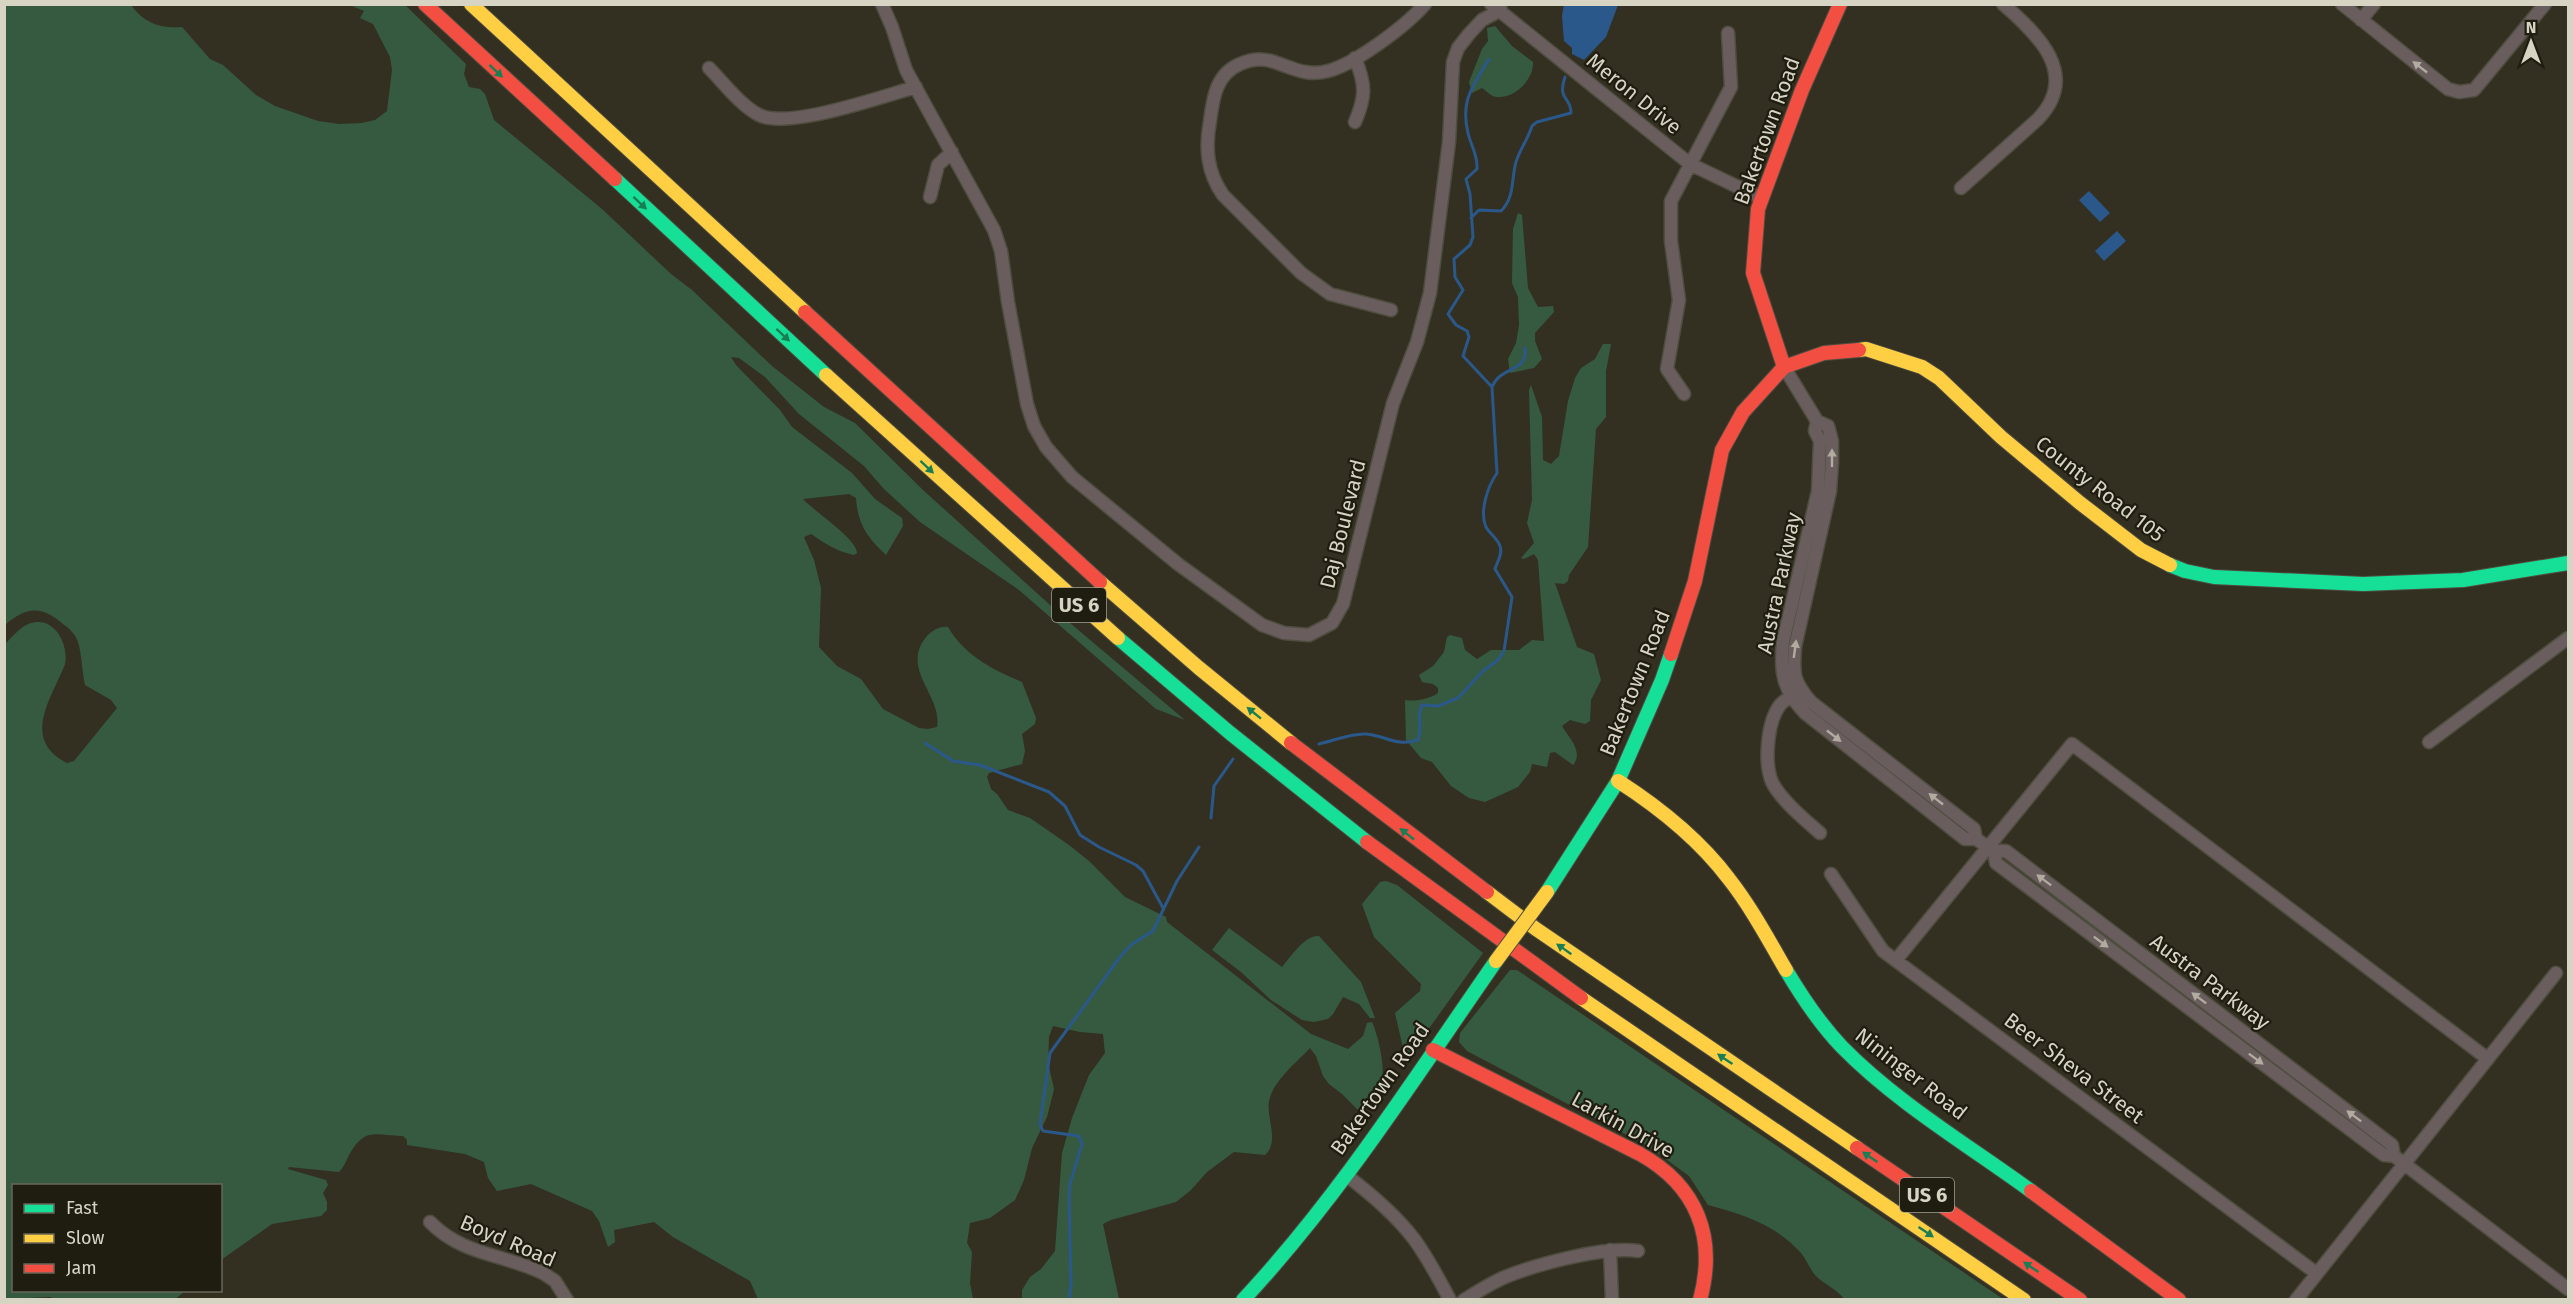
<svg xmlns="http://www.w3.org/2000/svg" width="2573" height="1304" font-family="'Fira Sans',sans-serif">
	<rect width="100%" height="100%" fill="#333021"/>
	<path fill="#365a40" d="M5,4L131,5C144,23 160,29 182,27L210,59L223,65L256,95L275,106L318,121L339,124L362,123L375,120L387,111L392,70L390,57L373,24L360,18L364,11L350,5H405L466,64L464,74L469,87L480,89L485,94L494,120L602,209L671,274L692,290L772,366L824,407L855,423L923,490L1070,623L1185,720L1156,709L1019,590L920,522L884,489L864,466L799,414L765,377L739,358L731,357L736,365L780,410L792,427L852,473L875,499L902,518L903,526L886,555C867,537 858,525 856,498L849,494L803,499C815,512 857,539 857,553L854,555C838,552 824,543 811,534L804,537L814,560L821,588L819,647L837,666L861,679L883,709L919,728L928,729L937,727C943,696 899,669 927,636C933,630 940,626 948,627C964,655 993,670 1022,682L1036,718L1035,724L1022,734L1025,751L1022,764L989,773L987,777L991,789L997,794L1008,810L1030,818L1069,845L1089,861L1125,897L1166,917L1167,922L1311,1034L1348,1049L1363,1036L1367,1023L1372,1022C1379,1037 1388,1077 1379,1091C1374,1099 1366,1106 1360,1112L1342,1094L1329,1084L1323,1076L1316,1056L1310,1048C1296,1063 1273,1081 1269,1101C1266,1119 1280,1141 1265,1155L1234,1152L1207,1172L1191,1190L1176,1202L1111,1220L1103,1224L1119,1299H1022V1290L1030,1277L1041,1269L1055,1251L1062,1153L1072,1118L1089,1075L1105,1053L1103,1034L1080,1032L1053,1026L1049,1037L1048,1063L1054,1089L1047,1117L1032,1148L1024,1180L1015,1200L990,1218L970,1223L967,1243L972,1252L970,1283L973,1299H758L750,1281L673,1237L654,1222L614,1230L615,1242L608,1247L599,1221L592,1211L531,1184L497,1191L488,1178L484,1162L465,1154L407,1145V1140L403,1136C374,1135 365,1127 349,1155C346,1161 344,1167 339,1172L289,1167L288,1169L326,1180L328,1185L323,1193L327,1202V1210L321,1216L272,1224L221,1260L220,1186H14V1290L185,1291L174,1300H53L51,1297L5,1299V644C12,637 22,625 31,623C55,616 69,645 65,664C52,698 20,739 67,763L74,761L117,708L111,700L85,685C82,671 82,655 78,642C76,635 69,628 63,624C41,605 26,607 5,625Z
		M1495,26L1512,46L1533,62C1534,79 1516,97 1499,97C1492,98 1488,92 1482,88L1472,93L1469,82L1482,49L1488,41L1487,28Z
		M1518,213L1522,215L1528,288L1538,307L1553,306L1554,312L1535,333V341L1542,359L1534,368L1510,373L1508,359L1516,343L1519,325L1518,297L1512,283L1513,229Z
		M1603,344H1611L1606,371V417L1596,429L1588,547L1569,575L1568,581L1564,584L1555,583L1577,647L1594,654L1601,680L1591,700L1590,721L1585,724L1570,720L1562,726C1569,738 1584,752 1573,765L1555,752L1550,753L1547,767L1532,764L1530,772L1518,787L1485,802L1469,798L1451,786L1432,762L1421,758L1406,740L1405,700C1414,702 1430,699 1438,693V688L1433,684L1422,682L1419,675L1433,666L1444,652L1447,637L1450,635L1462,638L1465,650L1477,659L1491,650H1519L1532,640L1544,641L1538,560L1534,554L1524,559L1521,558L1534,543L1527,523L1532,500L1529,390L1531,385L1542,417L1543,460L1551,464L1559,456L1568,401L1575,378L1581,368L1595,359Z
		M1386,881L1397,885L1483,953L1410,1055L1404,1052L1395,1013L1420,991L1421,984L1374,937L1362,904L1380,882Z
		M1229,928L1282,967C1290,957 1306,934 1319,936L1361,982L1375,1018H1370L1359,1004L1343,997L1333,1014L1328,1019L1314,1022L1302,1020L1271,1000L1241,972L1212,950Z
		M1510,970H1517L2003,1299H1844C1837,1289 1825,1285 1816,1276C1810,1270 1807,1260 1801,1253C1775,1224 1744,1215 1708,1205L1689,1176L1648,1146L1467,1051L1459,1042L1460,1033Z"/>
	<path fill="#2b588b" d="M1564,4L1618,5L1606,37L1584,60L1572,54V48L1564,41L1562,16Z
		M2089,191L2110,213L2100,222L2079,200Z
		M2117,231L2126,241L2104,261L2095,251Z"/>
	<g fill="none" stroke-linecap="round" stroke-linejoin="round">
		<path stroke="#2b588b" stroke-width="3" d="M1471,218L1479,210L1501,211C1515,197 1511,180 1516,162C1520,149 1528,139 1532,126L1537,122L1571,113C1571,96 1557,101 1565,77
			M1492,387C1501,365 1528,373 1525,348
			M925,743L953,761L980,765L1049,792L1065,806L1080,835L1099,847L1136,865L1143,871L1163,908
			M1319,744C1333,741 1351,733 1366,734C1387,736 1396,747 1418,740C1423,728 1416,716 1422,705L1438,706L1458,698L1483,671L1498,660L1504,651L1512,597L1495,569C1497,562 1503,554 1500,546C1498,539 1490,534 1486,527C1479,511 1488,486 1497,473L1492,387L1463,356L1469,337L1467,331L1456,325L1448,314L1463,290L1455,277L1454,259L1470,245L1473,237L1470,194L1466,179L1477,169C1478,155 1471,146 1468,133C1460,100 1473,86 1489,59
			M1211,818L1214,786L1233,759
			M1069,1300L1071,1285L1069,1196L1070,1184L1082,1144L1079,1136L1043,1131L1040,1124L1050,1053L1120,957L1132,944L1153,931L1177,881L1199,847"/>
		<g stroke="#4f4d40" stroke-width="15">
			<path id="street" d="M882,4L892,27L906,70L994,230L1001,251L1008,302L1027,404L1034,426L1046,447L1072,477L1178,564L1262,625L1284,633L1309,635L1332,623L1343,604L1393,403L1417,342L1430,293L1449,142L1453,62L1458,48L1469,34L1482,20L1501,10
				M1491,4L1690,164L1761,198
				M2342,4L2448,89L2459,92L2474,90L2545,4
				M2361,20L2374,4
				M709,68C724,83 740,105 759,115C788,130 883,96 916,87
				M1355,122C1366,96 1366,85 1355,58
				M1961,188L2038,119C2080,75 2039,35 2003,4
				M930,197L938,165L952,152
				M1391,310L1330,294L1301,273L1223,195C1207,172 1205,148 1210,121C1213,98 1216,74 1240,64C1251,59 1260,58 1271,61C1291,67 1306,77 1328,71C1355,64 1406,26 1425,4
				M1784,367L1817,421L1828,426L1832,441V462L1830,491L1795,647C1793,674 1793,681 1811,702L1974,829L1976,839
				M1684,394L1667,369L1679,300L1671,241V201L1731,87L1728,33
				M1817,421L1815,431L1820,441L1818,491L1783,642C1780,673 1783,690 1805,713L1965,839H1976L1994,851L1996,863L2384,1155L2394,1156L2568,1289
				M1795,694C1791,697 1783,701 1780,705C1767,722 1764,763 1772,782C1780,799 1805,820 1820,833
				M2429,742L2568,638
				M1994,851H2006L2392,1145L2394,1156
				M1831,874L1883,951L2316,1273
				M1896,960L2072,744L2488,1059
				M1346,1175C1371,1194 1395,1214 1414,1239C1428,1258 1439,1279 1450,1300
				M430,1222C462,1255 503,1254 543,1273L555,1281L567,1300
				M1610,1250L1612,1300
				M1464,1300C1477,1292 1491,1283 1505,1277C1537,1264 1605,1246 1638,1251
				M2296,1300L2556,973"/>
		</g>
		<g stroke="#4f4d40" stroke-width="16">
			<path id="fast" d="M615,179L826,375
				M2170,565L2185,571L2214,577L2363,584L2463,580L2568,563
				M1118,638L1230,733L1367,842
				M1547,892L1618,781L1662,680L1671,654
				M1786,970C1802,997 1820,1024 1842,1047C1897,1103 1968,1145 2031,1191
				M1243,1300C1340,1196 1415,1077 1496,961"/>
		</g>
		<g stroke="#4f4d40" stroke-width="16">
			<path id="slow" d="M471,4L805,312
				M1859,350L1866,349L1922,367L1939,378L2001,437L2080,503L2141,550L2170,565
				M826,375L1118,638
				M1100,582L1199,668L1291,743
				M1618,781C1660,808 1699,839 1729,879C1751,907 1768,939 1786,970
				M1487,892L1536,929L1857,1148
				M1581,998L2024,1300"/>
		</g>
		<g stroke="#4f4d40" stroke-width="16">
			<path id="jam" d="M425,4L615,179
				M805,312L1100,582
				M1784,367L1753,273L1758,209L1802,90L1840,4
				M1671,654L1695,581L1722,450L1743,412L1784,367L1824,353L1859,350
				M1291,743L1487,892
				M1367,842L1581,998
				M1433,1050L1640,1154C1697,1186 1717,1237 1700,1300
				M1857,1148L2080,1300
				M2031,1191L2179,1300"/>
		</g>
		<use href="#street" stroke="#695e5d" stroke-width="12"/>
		<use href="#fast" stroke="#16e098" stroke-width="14"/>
		<use href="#slow" stroke="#ffcf43" stroke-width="14"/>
		<use href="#jam" stroke="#f24e42" stroke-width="14"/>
		<g stroke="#4f4d40" stroke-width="16" stroke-linecap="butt">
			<path id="slow-bridge" d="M1496,961L1547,892"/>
		</g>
		<use href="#slow-bridge" stroke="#ffcf43" stroke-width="14"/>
	</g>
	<defs><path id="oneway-solid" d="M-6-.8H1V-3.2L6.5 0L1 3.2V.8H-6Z" transform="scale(1.5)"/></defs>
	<g fill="#b1aba0">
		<use href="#oneway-solid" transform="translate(2420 67) rotate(-142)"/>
		<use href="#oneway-solid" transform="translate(1832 458) rotate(-90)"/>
		<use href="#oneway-solid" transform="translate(1795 649) rotate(-82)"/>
		<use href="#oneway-solid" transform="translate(1834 736) rotate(38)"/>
		<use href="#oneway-solid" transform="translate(1936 799) rotate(-142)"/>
		<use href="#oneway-solid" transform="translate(2044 880) rotate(-143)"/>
		<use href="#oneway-solid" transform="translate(2101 942) rotate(37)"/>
		<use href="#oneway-solid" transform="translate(2199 998) rotate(-143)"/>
		<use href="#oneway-solid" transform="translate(2256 1059) rotate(37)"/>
		<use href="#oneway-solid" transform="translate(2354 1116) rotate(-143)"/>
	</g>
	<g fill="#1a7e54">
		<use href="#oneway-solid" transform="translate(496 71) rotate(43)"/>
		<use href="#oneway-solid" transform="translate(640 203) rotate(43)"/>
		<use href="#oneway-solid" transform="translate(783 335) rotate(43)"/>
		<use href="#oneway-solid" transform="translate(927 467) rotate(43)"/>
		<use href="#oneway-solid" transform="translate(1254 713) rotate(-141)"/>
		<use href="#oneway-solid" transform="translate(1407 834) rotate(-142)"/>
		<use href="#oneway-solid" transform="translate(1564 949) rotate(-145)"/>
		<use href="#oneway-solid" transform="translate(1725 1059) rotate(-146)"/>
		<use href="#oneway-solid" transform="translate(1870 1157) rotate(-146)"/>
		<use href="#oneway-solid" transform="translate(1926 1232) rotate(34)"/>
		<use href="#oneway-solid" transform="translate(2031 1267) rotate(-146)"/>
	</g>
	<g text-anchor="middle" stroke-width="4.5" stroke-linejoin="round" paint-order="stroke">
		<g fill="#1f1c10" stroke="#a09d8e" stroke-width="1.5">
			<rect x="1052" y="588" width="54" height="34" rx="4.5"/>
			<rect x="1900" y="1178" width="54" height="34" rx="4.5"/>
		</g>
		<g font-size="20" font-weight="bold" fill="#d8d4c4">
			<text x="1079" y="612">US 6</text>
			<text x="1927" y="1202">US 6</text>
		</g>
		<g font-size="21" fill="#d8d4c4" stroke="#1f1c10">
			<text transform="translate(1634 94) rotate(39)" y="7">Meron Drive</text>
			<text transform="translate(1767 131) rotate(-70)" y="7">Bakertown Road</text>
			<text transform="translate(2100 489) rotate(38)" y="7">County Road 105</text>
			<text transform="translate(1343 524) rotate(-76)" y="7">Daj Boulevard</text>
			<text transform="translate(1779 583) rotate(-78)" y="7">Austra Parkway</text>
			<text transform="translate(1635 683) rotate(-68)" y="7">Bakertown Road</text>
			<text transform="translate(2210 982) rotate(37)" y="7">Austra Parkway</text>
			<text transform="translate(2074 1068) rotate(37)" y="7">Beer Sheva Street</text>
			<text transform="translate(1911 1074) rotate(38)" y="7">Nininger Road</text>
			<text transform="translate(1380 1089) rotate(-55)" y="7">Bakertown Road</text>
			<text transform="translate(1623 1125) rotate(29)" y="7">Larkin Drive</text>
			<text transform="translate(508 1241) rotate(23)" y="7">Boyd Road</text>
		</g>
	</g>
	<rect width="2573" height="1304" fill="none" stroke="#d8d4c4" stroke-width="12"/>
	<rect x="12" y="1184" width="210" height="108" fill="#1f1c10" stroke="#696658" stroke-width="1.5"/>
	<rect x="24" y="1204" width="30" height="9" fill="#16e098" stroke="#696658" stroke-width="1.5"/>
	<text x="66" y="1214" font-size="18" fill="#d8d4c4">Fast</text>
	<rect x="24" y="1234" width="30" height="9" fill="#ffcf43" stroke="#696658" stroke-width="1.5"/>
	<text x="66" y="1244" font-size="18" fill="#d8d4c4">Slow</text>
	<rect x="24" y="1264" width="30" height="9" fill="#f24e42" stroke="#696658" stroke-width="1.5"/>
	<text x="66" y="1274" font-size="18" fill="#d8d4c4">Jam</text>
	<g transform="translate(2531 42)" stroke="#1f1c10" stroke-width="4.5" paint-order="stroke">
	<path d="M0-4.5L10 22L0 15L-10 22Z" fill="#d8d4c4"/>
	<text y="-9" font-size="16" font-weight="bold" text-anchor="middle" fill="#d8d4c4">N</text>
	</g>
</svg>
